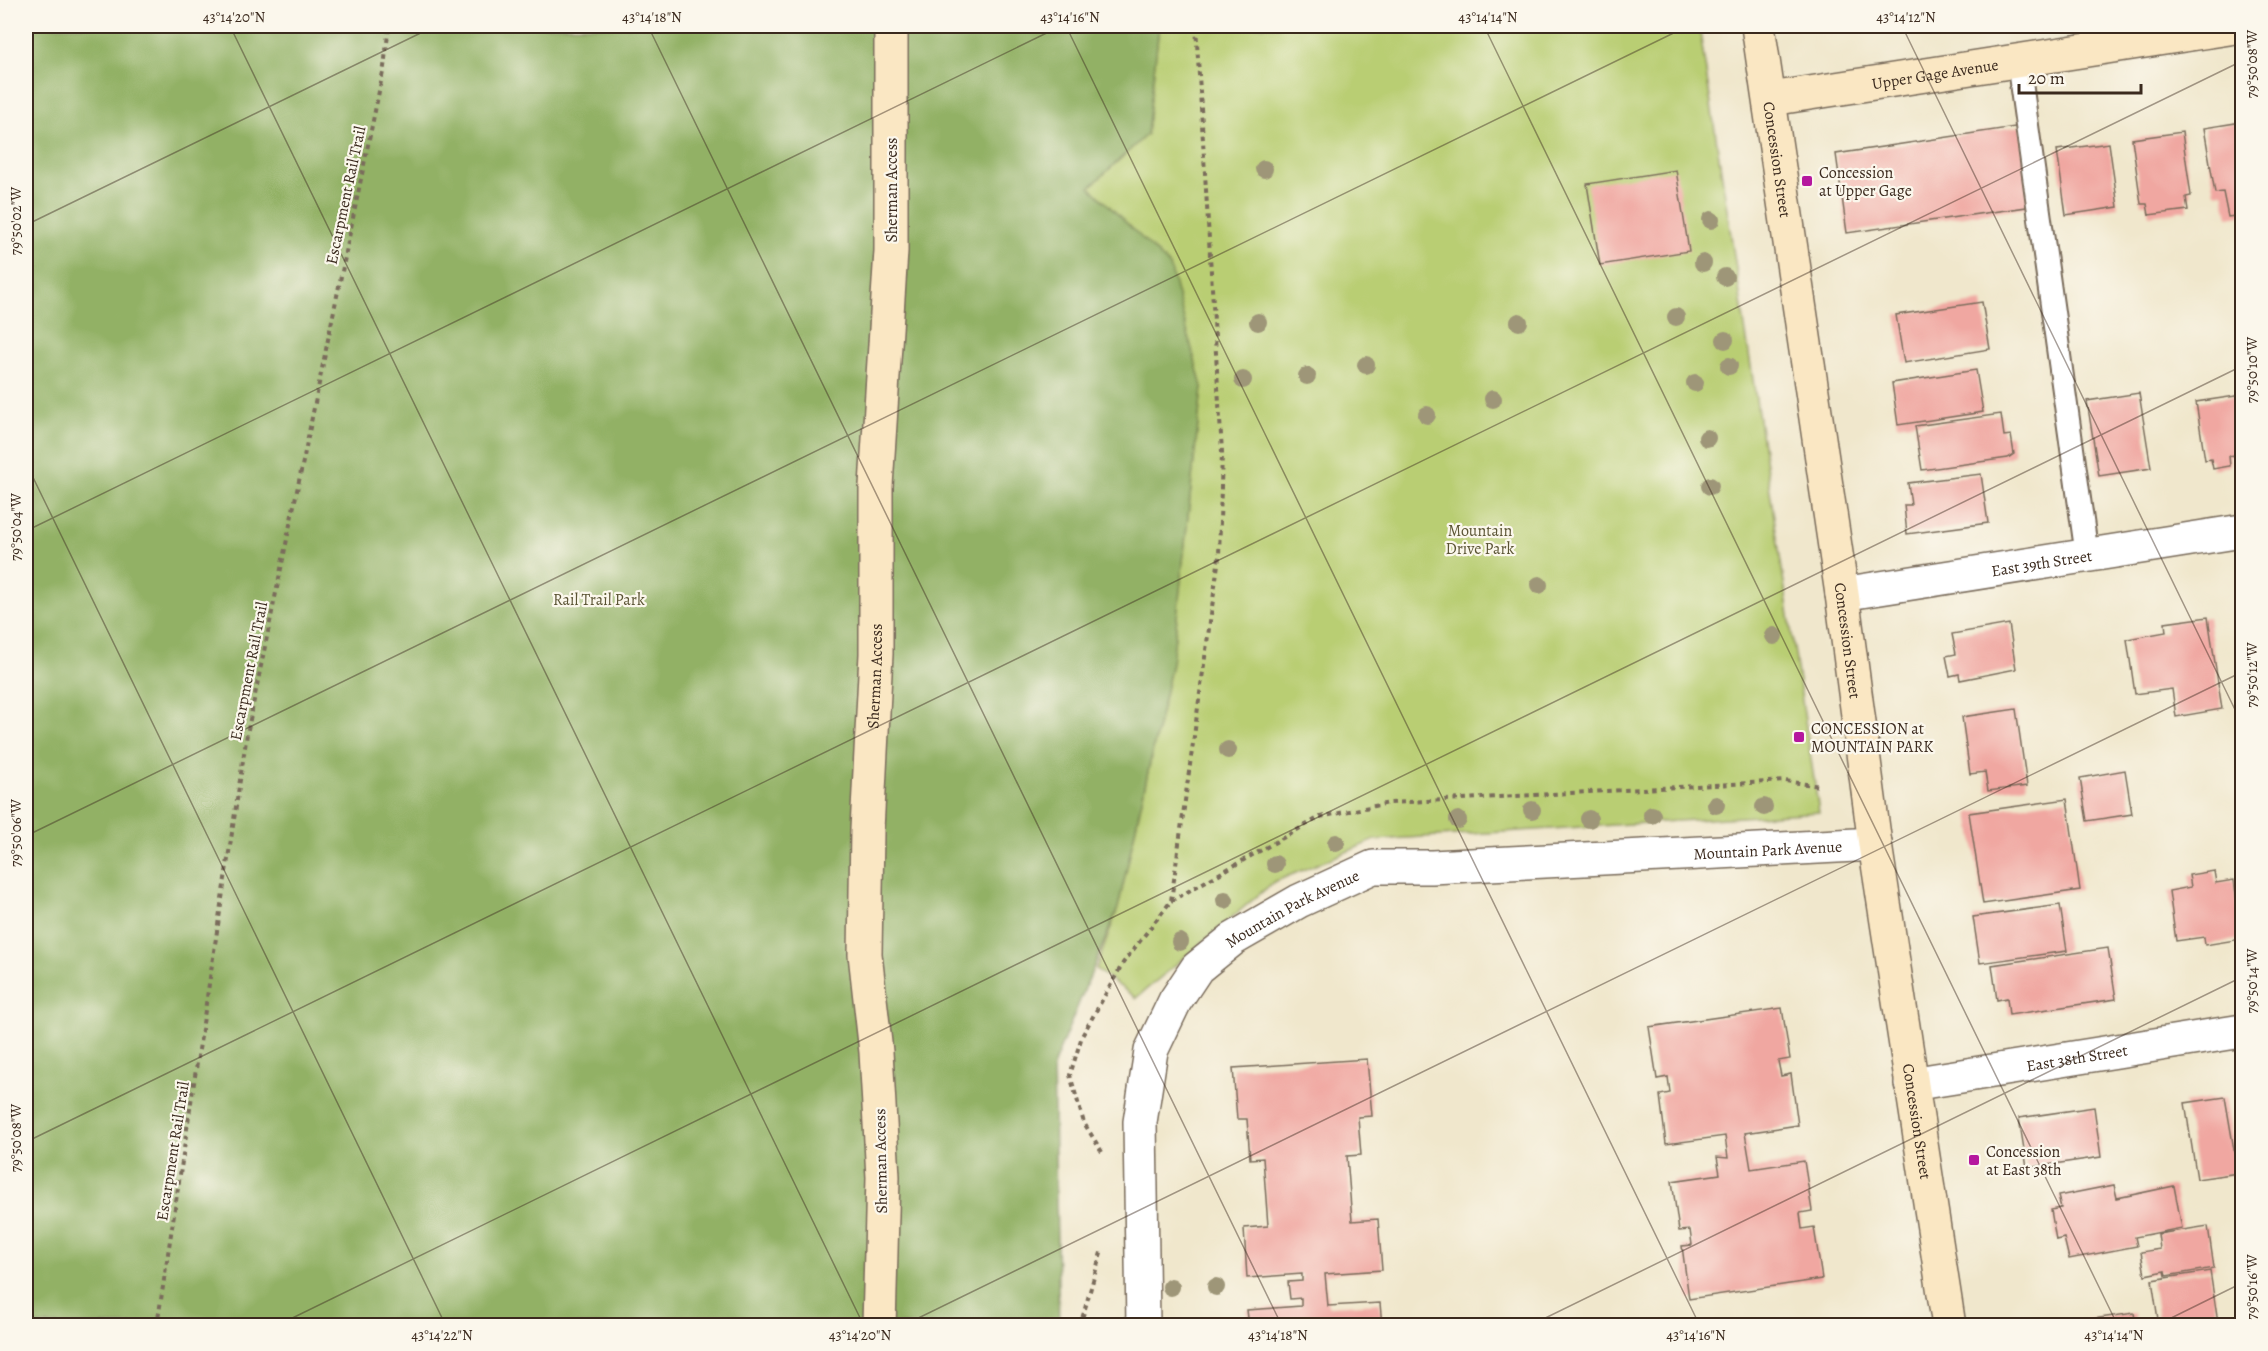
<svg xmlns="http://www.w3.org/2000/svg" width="2268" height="1351" font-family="Alegreya,serif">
	<rect width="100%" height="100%" fill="#fbf7ec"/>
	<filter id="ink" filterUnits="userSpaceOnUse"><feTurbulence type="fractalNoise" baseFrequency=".0167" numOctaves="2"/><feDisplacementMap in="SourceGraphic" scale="12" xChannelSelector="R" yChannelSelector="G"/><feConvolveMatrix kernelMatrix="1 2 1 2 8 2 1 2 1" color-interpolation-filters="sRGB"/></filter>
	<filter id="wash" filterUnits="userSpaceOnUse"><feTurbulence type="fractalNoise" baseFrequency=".008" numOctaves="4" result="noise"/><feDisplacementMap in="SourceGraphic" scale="24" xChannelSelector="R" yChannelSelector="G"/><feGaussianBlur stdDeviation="1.35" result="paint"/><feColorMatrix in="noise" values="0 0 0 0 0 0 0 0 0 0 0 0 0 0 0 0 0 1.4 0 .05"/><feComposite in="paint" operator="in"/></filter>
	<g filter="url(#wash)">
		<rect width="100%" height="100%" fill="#f0e7cc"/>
		<path fill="#b9ce73" stroke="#7a7c48" stroke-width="1.5" d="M1159,26H1699L1819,812L1375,840L1274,882L1136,998L1096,969L1118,908L1172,663L1202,387L1090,187L1147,134Z"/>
		<path fill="#92b165" stroke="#666e42" stroke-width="1.5" d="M26,26H1159L1147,134L1090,187L1170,266L1202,387L1172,663L1118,908L1053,1066L1059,1325H26Z"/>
		<g id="blocks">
			<path fill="#f0a7a1" d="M2242,122V215L2228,217L2223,192L2215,193L2204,128Z
				M2021,126L2033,206L1847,233L1836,154Z
				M2182,132L2191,196L2186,197L2188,210L2149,215L2147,204H2141L2132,139Z
				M2109,143L2118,207L2066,215L2057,150Z
				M1676,170L1689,251L1600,265L1587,184Z
				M1982,302L1990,349L1904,363L1896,315Z
				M1976,370L1983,412L1898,425L1892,383Z
				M2139,393L2151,468L2099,476L2087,401Z
				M2242,395V454L2229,456L2230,466L2213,469L2211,459L2205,460L2196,402Z
				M2001,414L2004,436L2011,435L2014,454L2008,458L1922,470L1915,426Z
				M1981,474L1988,523L1907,534L1904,505H1911L1908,483Z
				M2208,617L2222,709L2176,717L2172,689L2135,694L2127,639L2166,632L2165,623Z
				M2009,624L2016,669L1960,680L1959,674L1950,676L1946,656L1956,654L1952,634Z
				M2016,709L2027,786L1988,791L1985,772L1970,774L1962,717Z
				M2125,770L2132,814L2087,821L2080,778Z
				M2067,799L2080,890L1983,904L1969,813Z
				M2214,871L2216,883L2234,880L2242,939L2205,945L2204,937L2176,941L2169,891L2191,887L2189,875Z
				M2060,905L2067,951L1980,963L1973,917Z
				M2108,948L2116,999L2009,1015L2007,998L1997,1000L1992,965Z
				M1782,1008L1790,1059L1778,1061L1781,1076L1791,1074L1798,1125L1745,1133L1751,1169L1804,1161L1812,1211L1800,1213L1802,1229L1814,1227L1822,1279L1689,1299L1682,1246L1692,1245L1690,1230L1679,1231L1672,1181L1720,1174L1717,1157L1728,1158L1725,1136L1666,1144L1660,1095L1670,1093L1668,1077L1657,1079L1649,1027Z
				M1367,1059L1372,1116L1358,1117L1361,1155L1347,1156L1352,1221L1378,1219L1382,1270L1325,1274L1328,1306L1380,1303L1382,1326H1249L1247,1310L1301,1306V1298L1290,1299L1288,1282L1302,1281V1274L1247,1278L1244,1228L1268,1226L1263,1158L1250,1159L1247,1119H1237L1233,1068Z
				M2225,1097L2238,1173L2197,1179L2185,1103Z
				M2094,1107L2101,1157L2027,1168L2019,1118Z
				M2114,1185L2117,1198L2174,1186L2182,1228L2135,1237L2137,1246L2069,1259L2064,1238L2056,1240L2051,1210L2061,1208L2058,1196Z
				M2208,1226L2214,1268L2166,1276L2165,1271L2145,1275L2141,1252L2160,1249L2158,1234Z
				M2210,1271L2218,1323L2159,1326L2152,1280Z
				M2134,1313L2136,1326H2058V1324Z"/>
		</g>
	</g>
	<g filter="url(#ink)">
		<use href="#blocks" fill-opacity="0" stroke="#7a6c5b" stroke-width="1.5"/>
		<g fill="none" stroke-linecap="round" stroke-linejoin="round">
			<g stroke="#7a6c5b" stroke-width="26">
				<path id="service" d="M2018,61L2087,556"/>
			</g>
			<g stroke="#7a6c5b" stroke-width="36">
				<g id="minor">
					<path id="s1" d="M1842,594L2242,531"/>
					<path id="s2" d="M1911,1084L2242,1031"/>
					<path id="s3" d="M1143,1326L1140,1122L1151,1051L1175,1001L1197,968L1233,939L1299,901L1373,867H1432L1875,844"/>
				</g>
			</g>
			<g stroke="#7a6c5b" stroke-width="36">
				<g id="secondary">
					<path id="s4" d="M1758,26L1842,594L1875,844L1949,1326"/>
					<path id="s5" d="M1771,99L2242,26"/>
					<path id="s6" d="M879,1326L883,1177L876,1052L865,954L867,830L876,654V486L891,251V26"/>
				</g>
			</g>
			<path stroke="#7a6c5b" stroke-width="4" stroke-dasharray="4.5 4.5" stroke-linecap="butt" d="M1171,901L1320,817L1389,803L1785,781L1820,786
				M1102,1152L1084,1123L1070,1075L1082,1036L1123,963L1171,901L1219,557L1222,452L1196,26
				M157,1326L247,734L384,67L389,26
				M1080,1326L1102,1249"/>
			<use href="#service" stroke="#fff" stroke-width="22"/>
			<use href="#minor" stroke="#fff" stroke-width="33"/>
			<use href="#secondary" stroke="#fae7c3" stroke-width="33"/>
		</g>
		<g fill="#9e9678">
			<circle cx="1264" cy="169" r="9"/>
			<circle cx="1711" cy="220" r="9"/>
			<circle cx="1703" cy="263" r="9"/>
			<circle cx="1725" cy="277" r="9"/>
			<circle cx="1676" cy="317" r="9"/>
			<circle cx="1258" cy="322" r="9"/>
			<circle cx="1519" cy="322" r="9"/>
			<circle cx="1725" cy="340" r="9"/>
			<circle cx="1366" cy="365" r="9"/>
			<circle cx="1729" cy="366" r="9"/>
			<circle cx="1307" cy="376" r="9"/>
			<circle cx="1243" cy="380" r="9"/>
			<circle cx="1695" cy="383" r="9"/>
			<circle cx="1493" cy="399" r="9"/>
			<circle cx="1427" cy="415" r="9"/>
			<circle cx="1707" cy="438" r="9"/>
			<circle cx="1710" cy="486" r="9"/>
			<circle cx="1539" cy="585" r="9"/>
			<circle cx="1774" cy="636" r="9"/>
			<circle cx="1228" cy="750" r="9"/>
			<circle cx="1716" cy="805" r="9"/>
			<circle cx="1764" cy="807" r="9"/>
			<circle cx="1532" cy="810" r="9"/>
			<circle cx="1652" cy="815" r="9"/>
			<circle cx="1589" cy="819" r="9"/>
			<circle cx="1458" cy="820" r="9"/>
			<circle cx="1336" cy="843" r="9"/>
			<circle cx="1275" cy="864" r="9"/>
			<circle cx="1225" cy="900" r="9"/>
			<circle cx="1180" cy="942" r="9"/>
			<circle cx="1171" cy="1287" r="9"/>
			<circle cx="1216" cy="1287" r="9"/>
		</g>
	</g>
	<path fill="none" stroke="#3b2a1e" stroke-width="1.5" stroke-opacity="0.45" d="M230,26L864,1326M648,26L1282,1326M1066,26L1700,1326M1484,26L2118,1326M1902,26L2242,724M26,225L435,26M26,463L446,1326M26,531L1061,26M26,836L1688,26M26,1142L2242,61M26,1320L28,1326M276,1326L2242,366M902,1326L2242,672M1529,1326L2242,977M2155,1326L2242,1283"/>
	<g fill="#b5179e" stroke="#fbf7ec" stroke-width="2">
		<rect x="1801" y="175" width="12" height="12" rx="3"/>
		<rect x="1793" y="731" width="12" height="12" rx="3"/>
		<rect x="1968" y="1154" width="12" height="12" rx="3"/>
	</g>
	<g text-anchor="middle" stroke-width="4.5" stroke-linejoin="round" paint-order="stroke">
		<g font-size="16" fill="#3b2a1e" stroke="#fbf7ec">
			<text dy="6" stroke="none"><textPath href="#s5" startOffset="166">Upper Gage Avenue</textPath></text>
			<text dy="6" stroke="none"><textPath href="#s4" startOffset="135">Concession Street</textPath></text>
			<text transform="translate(891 190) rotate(-90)" y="6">Sherman Access</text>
			<text transform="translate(345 195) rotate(-78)" y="6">Escarpment Rail Trail</text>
			<text dy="6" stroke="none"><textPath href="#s1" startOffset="202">East 39th Street</textPath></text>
			<text dy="6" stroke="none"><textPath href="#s4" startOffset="621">Concession Street</textPath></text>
			<text transform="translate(248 671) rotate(-79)" y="6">Escarpment Rail Trail</text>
			<text dy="6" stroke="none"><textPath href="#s6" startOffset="651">Sherman Access</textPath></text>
			<text dy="6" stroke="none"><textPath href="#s3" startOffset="970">Mountain Park Avenue</textPath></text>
			<text dy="6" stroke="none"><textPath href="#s3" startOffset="484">Mountain Park Avenue</textPath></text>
			<text dy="6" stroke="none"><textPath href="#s2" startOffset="168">East 38th Street</textPath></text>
			<text dy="6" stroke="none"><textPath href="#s4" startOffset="1107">Concession Street</textPath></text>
			<text transform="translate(172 1151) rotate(-81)" y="6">Escarpment Rail Trail</text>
			<text transform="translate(880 1161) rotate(-91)" y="6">Sherman Access</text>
		</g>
		<g font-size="16" fill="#3b2a1e" stroke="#fbf7ec" text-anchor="start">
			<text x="1819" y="178">Concession<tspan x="1819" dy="18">at Upper Gage</tspan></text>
			<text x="1811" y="734">CONCESSION at<tspan x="1811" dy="18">MOUNTAIN PARK</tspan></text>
			<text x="1986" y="1157">Concession<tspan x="1986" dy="18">at East 38th</tspan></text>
		</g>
		<g font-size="16" fill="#5a5333" stroke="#fbf7ec">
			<text x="1480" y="536">Mountain<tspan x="1480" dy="18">Drive Park</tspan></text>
			<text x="599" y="605">Rail Trail Park</text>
		</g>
	</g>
	<rect width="2268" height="1351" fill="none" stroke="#fbf7ec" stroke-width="66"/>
	<path d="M2019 84v9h122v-9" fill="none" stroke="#3b2a1e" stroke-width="3"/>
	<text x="2028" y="84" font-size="18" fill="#3b2a1e" stroke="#fbf7ec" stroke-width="4.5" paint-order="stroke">20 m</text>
	<rect x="33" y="33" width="2202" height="1285" fill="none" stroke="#3b2a1e" stroke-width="2"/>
	<g font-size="15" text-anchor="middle" fill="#3b2a1e">
		<text x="234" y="22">43°14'20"N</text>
		<text x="652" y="22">43°14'18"N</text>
		<text x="1070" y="22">43°14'16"N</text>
		<text x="1488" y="22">43°14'14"N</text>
		<text x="1906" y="22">43°14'12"N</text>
		<text transform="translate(2252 64) rotate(-90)" y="5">79°50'08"W</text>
		<text transform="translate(16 221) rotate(-90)" y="5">79°50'02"W</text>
		<text transform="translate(2252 370) rotate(-90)" y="5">79°50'10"W</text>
		<text transform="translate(16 527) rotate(-90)" y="5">79°50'04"W</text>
		<text transform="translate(2252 675) rotate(-90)" y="5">79°50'12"W</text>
		<text transform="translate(16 833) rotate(-90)" y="5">79°50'06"W</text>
		<text transform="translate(2252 981) rotate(-90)" y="5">79°50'14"W</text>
		<text transform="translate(16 1138) rotate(-90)" y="5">79°50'08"W</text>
		<text transform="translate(2252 1287) rotate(-90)" y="5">79°50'16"W</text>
		<text x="442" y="1340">43°14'22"N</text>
		<text x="860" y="1340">43°14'20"N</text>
		<text x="1278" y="1340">43°14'18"N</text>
		<text x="1696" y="1340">43°14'16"N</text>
		<text x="2114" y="1340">43°14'14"N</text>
	</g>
</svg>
